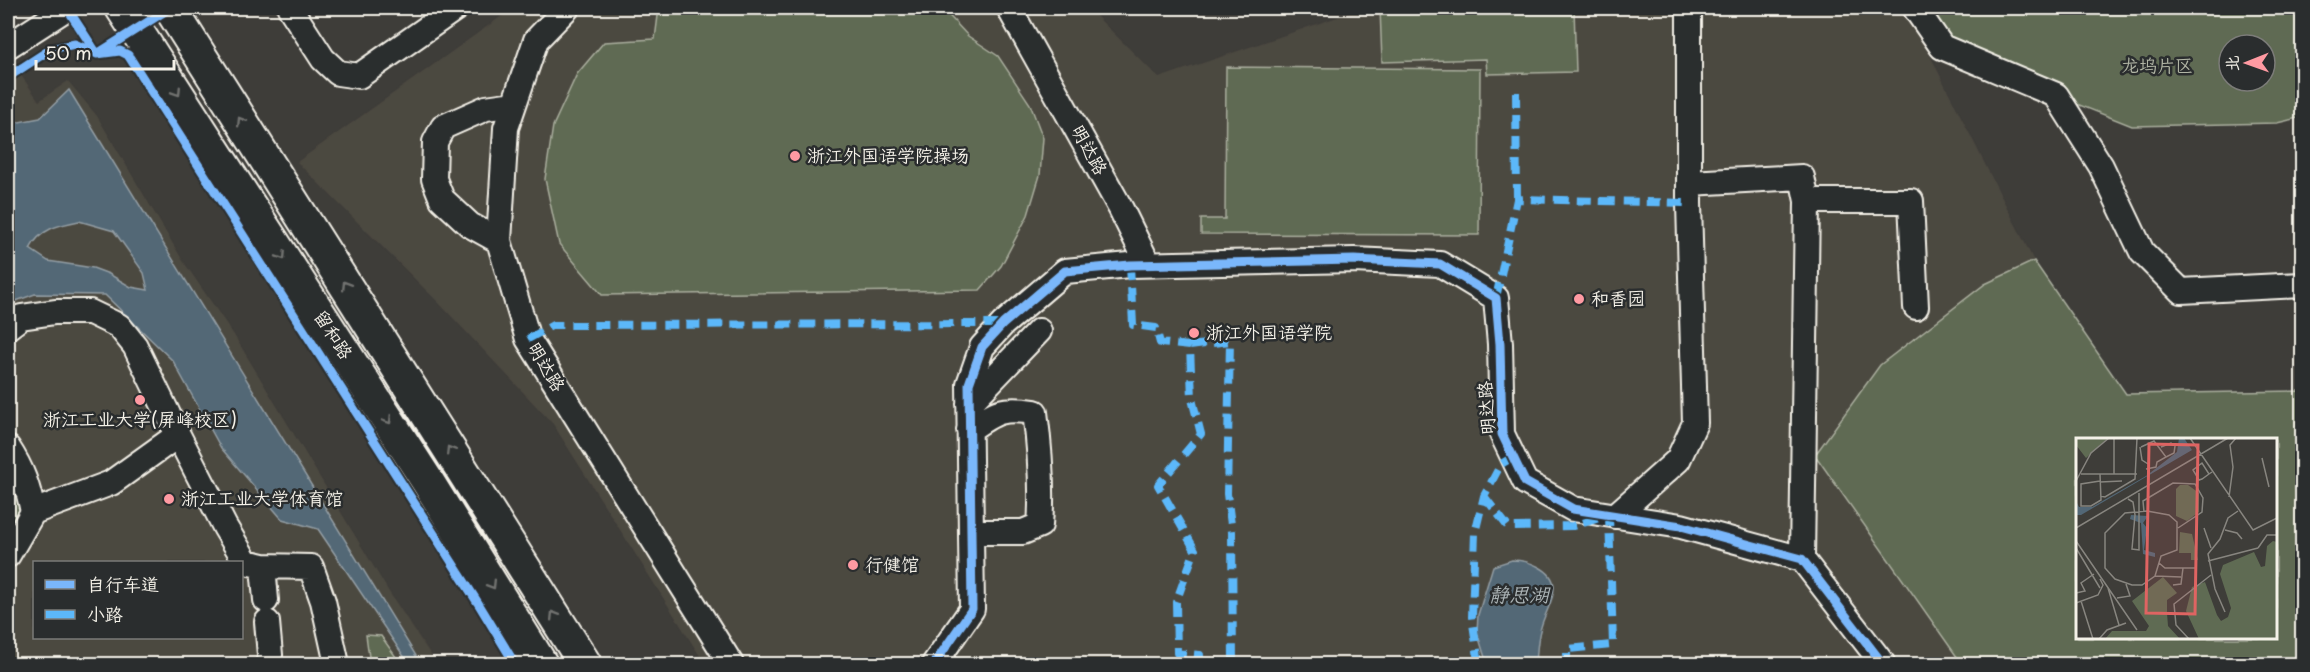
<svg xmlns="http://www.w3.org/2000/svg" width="2310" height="672" font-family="'Playpen Sans','LXGW WenKai TC',sans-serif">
	<rect width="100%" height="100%" fill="#3e3d39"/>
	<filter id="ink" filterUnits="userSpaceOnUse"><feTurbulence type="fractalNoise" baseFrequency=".0167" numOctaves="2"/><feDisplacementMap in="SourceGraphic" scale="12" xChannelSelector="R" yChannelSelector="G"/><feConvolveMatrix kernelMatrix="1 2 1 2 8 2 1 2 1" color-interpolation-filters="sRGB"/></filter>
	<g filter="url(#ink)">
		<path fill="#4c4840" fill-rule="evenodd" d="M513,8H1088L1159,78L1364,8H1906L2034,261L1985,284L1815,455L1962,664H705L553,424L438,302L297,162Z
			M18,71L39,101L68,81L97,116L183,261L234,335L389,592L437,664H8V75ZM34,562H242V638H34Z"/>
		<path fill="#5f6b53" stroke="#aaae9e" stroke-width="1.5" fill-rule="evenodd" d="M659,8H942L968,36L998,56L1030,104L1043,138L1040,175L1028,215L1001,266L980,290L602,295L559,244L545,179L553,126L577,74L604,42L655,39Z
			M1380,8H1574L1576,72L1487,74L1486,59L1382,62Z
			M1916,8H2302V117L2277,123L2132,126L1942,50ZM2229,45H2265V81H2229Z
			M1226,67L1480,69L1479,235L1201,234V219H1225Z
			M2034,261L2126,394L2302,391V664H1962L1815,455L1880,365L1985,284ZM2078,440H2276V638H2078Z
			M8,463L25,500L8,532Z
			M366,635L381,636L401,664H370Z"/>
		<path fill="#526776" stroke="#939ea4" stroke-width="1.5" fill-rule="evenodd" d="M69,90L421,664H409L318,529L282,519L221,448L173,361L105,295L35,294L8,304V124L40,118ZM79,221L114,231L144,273L148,290L131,287L109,274L93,268L48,261L30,249C40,229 58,225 79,221Z
			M1512,560C1523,560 1529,562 1539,567C1568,582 1547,605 1541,627C1537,639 1537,653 1536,664H1487L1477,632L1478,615L1493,566Z"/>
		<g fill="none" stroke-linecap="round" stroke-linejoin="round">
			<g stroke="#f4f1e8" stroke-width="28">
				<path id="minor" d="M290,8L323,59L338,73L359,76L456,8
					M567,8L536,40L506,128L499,241L528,339L731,664
					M1009,8L1121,209L1148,264
					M1915,8L1942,47L2056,95L2101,166L2142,252L2181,291L2302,285
					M8,46L67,8
					M1689,183L1802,177L1807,201H1911L1916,307
					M499,241L470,225L442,199L434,179L435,142L443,127L486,108L514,104
					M8,327L21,317L55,312H90L119,326L135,346L178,435
					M969,404L1039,331
					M969,430C995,411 1003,407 1035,412C1040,450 1043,487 1040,525L1023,532H971
					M8,448C22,469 28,487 33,512
					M1615,516L1678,460L1695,423L1689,203V8
					M8,555L33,512L111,483L178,435L225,527L246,562L263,566L311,567L323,601L337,664
					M1802,559L1807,201
					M263,566L266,600
					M267,622L270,655
					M934,664L972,609L969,384L982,347L1003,324L1065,271L1130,265L1354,260L1440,264L1496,298L1500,344L1502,434L1525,482L1573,509L1681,526L1802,559L1883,664"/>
			</g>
			<g stroke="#f4f1e8" stroke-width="36">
				<path id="major" d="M122,8L428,482L541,664
					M170,8L585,664"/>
			</g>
			<use href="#minor" stroke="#2a2d2e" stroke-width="24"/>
			<use href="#major" stroke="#2a2d2e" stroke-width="32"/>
			<path stroke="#5cb8fa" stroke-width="8" stroke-dasharray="15 8" stroke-linecap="butt" d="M1516,92L1517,199
				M1130,265L1133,325L1156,328L1160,343L1190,346L1192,399L1201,434L1158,485L1195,550L1176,602L1177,653L1200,655V664
				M1496,298L1517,199L1689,203
				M528,339L553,325L1003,324
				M1190,346L1230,341L1227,494L1232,532L1233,664
				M1484,496L1508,527L1573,526L1609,515L1613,645L1567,649V664
				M1479,664L1472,617L1475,533L1484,496L1501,464L1513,457"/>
			<g stroke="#2a2d2e" stroke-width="13">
				<path id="cycleway" d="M67,8L97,54L170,8
					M8,77L51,49L75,44L97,54L120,51L128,55L478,603L515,664
					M934,664L972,609L969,384L982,347L1003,324L1065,271L1130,265L1354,260L1440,264L1496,298L1500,344L1502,434L1525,482L1573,509L1681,526L1802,559L1883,664"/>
			</g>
			<use href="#cycleway" stroke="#7ab7fb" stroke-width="9"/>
		</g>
		<defs><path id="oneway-chevron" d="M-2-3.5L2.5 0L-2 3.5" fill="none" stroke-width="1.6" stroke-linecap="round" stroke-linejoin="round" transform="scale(1.5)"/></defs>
		<g stroke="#71726f">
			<use href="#oneway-chevron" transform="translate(177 92) rotate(57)"/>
			<use href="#oneway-chevron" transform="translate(241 121) rotate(-122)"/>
			<use href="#oneway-chevron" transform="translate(282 256) rotate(57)"/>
			<use href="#oneway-chevron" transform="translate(346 285) rotate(-122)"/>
			<use href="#oneway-chevron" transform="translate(388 420) rotate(57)"/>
			<use href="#oneway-chevron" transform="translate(450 450) rotate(-122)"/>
			<use href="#oneway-chevron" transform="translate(492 585) rotate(58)"/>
			<use href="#oneway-chevron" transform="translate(554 615) rotate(-122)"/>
		</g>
	</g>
	<g fill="#ff9aa2" stroke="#2a2d2e" stroke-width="2">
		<circle cx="795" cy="156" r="6"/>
		<circle cx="1579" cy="299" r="6"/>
		<circle cx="1194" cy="333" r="6"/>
		<circle cx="140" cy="400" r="6"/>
		<circle cx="169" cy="499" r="6"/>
		<circle cx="853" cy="565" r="6"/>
	</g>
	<g text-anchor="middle" stroke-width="5" stroke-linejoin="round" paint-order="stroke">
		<g font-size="18" fill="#b1b5a5" stroke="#2a2d2e">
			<text x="2157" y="72">龙坞片区</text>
		</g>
		<g font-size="18" fill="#f4f1e8" stroke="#2a2d2e">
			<text transform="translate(1089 150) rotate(61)" y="6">明达路</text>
			<text transform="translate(333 335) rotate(57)" y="6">留和路</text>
			<text transform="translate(546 367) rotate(59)" y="6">明达路</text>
			<text transform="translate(1487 408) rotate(-94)" y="6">明达路</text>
		</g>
		<g font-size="18" fill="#f4f1e8" stroke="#2a2d2e" text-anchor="start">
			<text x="807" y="162">浙江外国语学院操场</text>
			<text x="1591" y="305">和香园</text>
			<text x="1206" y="339">浙江外国语学院</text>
			<text x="140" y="426" text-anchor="middle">浙江工业大学(屏峰校区)</text>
			<text x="181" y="505">浙江工业大学体育馆</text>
			<text x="865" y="571">行健馆</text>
		</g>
		<g font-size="20" font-style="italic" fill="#abb3b5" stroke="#2a2d2e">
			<text x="1519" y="602">静思湖</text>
		</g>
	</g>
	<g transform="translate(2076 438)">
		<rect width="201" height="201" fill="#3e3d39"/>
		<path d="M0,0H32L10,20L0,7ZM104,47H112L123,55V74L111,83L100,78V51ZM104,94L116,96L122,122H115V115H103ZM197,103L201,104V201H123L110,173L116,149L129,144L141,177L145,183L152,179L155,170L144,136L147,127L178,114L185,129L189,128L191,108ZM87,139L101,155L91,162V175L92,188L104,201H29L36,193H70L73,188L56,163Z" fill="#5f6b53"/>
		<path d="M103,0H108L116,12L5,77H0V63L3,69H16L70,38L101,14ZM55,77L72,78L67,85L71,90L68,112L79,115V119L67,116L65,85L54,81Z" fill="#526776"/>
		<path fill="none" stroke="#87857f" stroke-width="1.5" d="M114,0L177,92L201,80M64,9L66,22L72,26M65,9L78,3L90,19L81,24L80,29L70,31M85,9L95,5L99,8L98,15L90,19M186,20L193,49M5,36H61M38,36V0M133,36L126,25L117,32L123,42L126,41L133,36L136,34M0,43L15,15L33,0M24,43L5,46V68H15L25,62L24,36M24,44L46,43M24,58L29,59L59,41L61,0M153,59L157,29L154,7L160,0M52,61L57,64L59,77L56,111L63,112V55M71,73L93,77L101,84V112L85,118L79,138L66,147H56L39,141L29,130V95L49,75ZM68,74L67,63L97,45L119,46L127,60L126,74L102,90M0,90L152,0M128,90L135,110M149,92L161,95L166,101M0,103L61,192M0,110L24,150M182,110L191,97H201M132,123L182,110M83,125L89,130H121M79,138L105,139M97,147L105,146L107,130M32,150L43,187M0,155L9,153L5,145L18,136M41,160L54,158L50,146M5,163L17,201M0,165L22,157L27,147L24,141M149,174L139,151L132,116L144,101L152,80L162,73M23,201L31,192L50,185M113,201L100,187L98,166L135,137"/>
		<path fill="#df6462" fill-opacity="0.15" stroke="#df6462" stroke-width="3" d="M73,6L122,7L119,176L70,175Z"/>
		<rect width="201" height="201" fill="none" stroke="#f4f1e8" stroke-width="3"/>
	</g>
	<rect width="2310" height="672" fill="none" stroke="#2a2d2e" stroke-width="30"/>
	<rect x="15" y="15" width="2280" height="642" fill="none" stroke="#f4f1e8" stroke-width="2" filter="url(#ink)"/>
	<rect x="33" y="561" width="210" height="78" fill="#2a2d2e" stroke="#7b7b78" stroke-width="1.5"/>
	<rect x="45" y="580" width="30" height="9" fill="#7ab7fb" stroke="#7b7b78" stroke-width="1.5"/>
	<text x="87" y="591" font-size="18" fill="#f4f1e8">自行车道</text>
	<rect x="45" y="610" width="30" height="9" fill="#5cb8fa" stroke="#7b7b78" stroke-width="1.5"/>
	<text x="87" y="621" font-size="18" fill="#f4f1e8">小路</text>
	<g transform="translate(2247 63) rotate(269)"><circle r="28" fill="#2a2d2e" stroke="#7b7b78" stroke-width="1.5"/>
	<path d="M0-4.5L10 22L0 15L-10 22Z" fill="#ff9aa2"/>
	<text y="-9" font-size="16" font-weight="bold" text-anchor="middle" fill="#f4f1e8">北</text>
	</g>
	<path d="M36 60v9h138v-9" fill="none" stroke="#f4f1e8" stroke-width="3"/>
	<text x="45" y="60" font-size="18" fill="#f4f1e8" stroke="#2a2d2e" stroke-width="4.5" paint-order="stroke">50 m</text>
</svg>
